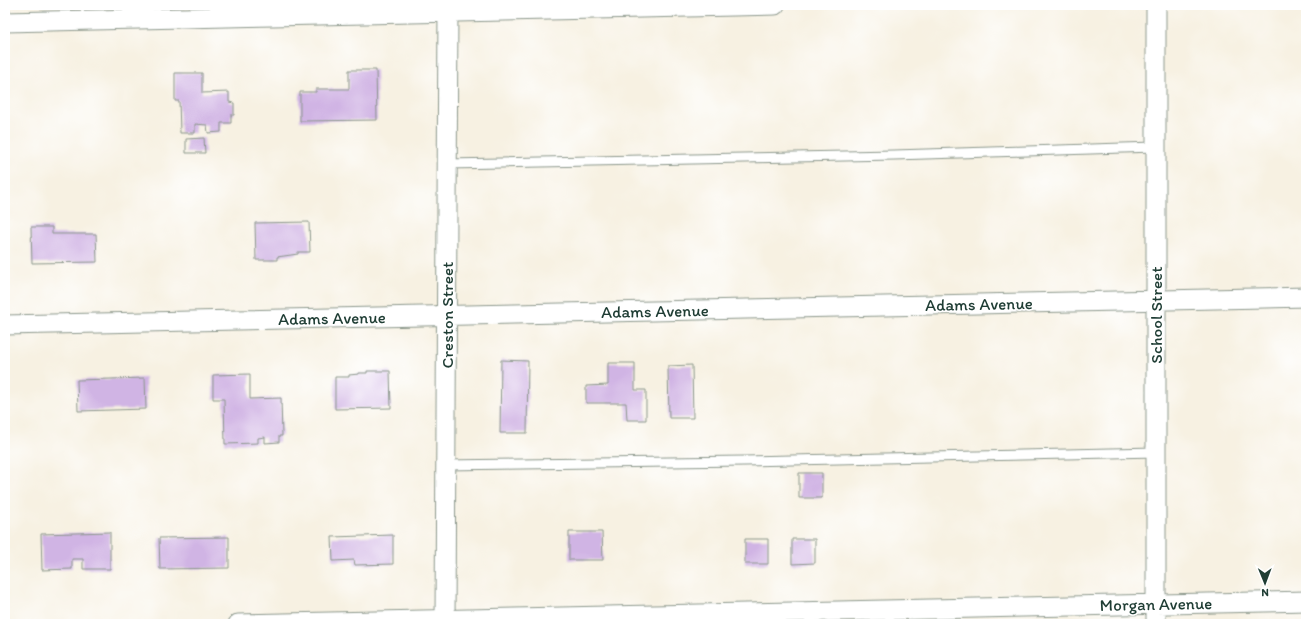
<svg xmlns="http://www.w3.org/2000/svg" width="1311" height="629" font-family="Itim,sans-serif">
	<rect width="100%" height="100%" fill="#fff"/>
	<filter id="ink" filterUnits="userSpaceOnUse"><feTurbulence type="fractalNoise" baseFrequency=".025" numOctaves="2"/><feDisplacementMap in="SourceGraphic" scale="8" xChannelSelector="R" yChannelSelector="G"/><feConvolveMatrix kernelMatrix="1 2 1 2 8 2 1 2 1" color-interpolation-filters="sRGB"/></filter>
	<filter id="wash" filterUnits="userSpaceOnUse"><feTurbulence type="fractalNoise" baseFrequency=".012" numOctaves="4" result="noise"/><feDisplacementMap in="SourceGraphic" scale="16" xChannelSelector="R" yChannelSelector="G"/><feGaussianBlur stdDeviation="0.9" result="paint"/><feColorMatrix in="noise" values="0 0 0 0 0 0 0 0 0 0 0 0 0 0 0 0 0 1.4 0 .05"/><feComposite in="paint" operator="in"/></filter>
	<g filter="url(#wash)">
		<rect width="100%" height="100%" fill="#f7f1e2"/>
		<g id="blocks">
			<path fill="#d0b4e4" d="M349,70H376L377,120L300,121V92H316V89H349Z
				M175,73H202V93L229,92V102L234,103V115H231V123H221V132L208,133L207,125L195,124V133H180L179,101H175Z
				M204,138L205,153H186V139Z
				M309,222L310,252H298V254L277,257V260H256L255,223Z
				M31,227H52V234H96L97,262L32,263Z
				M501,360L528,361L527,433H500Z
				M608,363H635V390H646V420H627L626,403H586V386L608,385Z
				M692,365L693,418H669L668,366Z
				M367,371H390L391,408L335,409V377H349V375L359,374V373H367Z
				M250,374V399L281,398L282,436H279V442L265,443V437L258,438V443L225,444L224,399H213V375Z
				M145,378L146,409L78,411L77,380Z
				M799,473H822V498H799Z
				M110,532V569H83V559H72V569L42,570L41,534Z
				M569,532H602L603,560H569Z
				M393,535V564L355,565L354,560L333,561L332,537Z
				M229,537V568L160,569L159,538Z
				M745,539H768V564H745Z
				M792,539H815V563L792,564Z"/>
		</g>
	</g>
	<g filter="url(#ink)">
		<use href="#blocks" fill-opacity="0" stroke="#8b978b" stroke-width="1"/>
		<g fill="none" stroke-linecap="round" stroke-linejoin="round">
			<g stroke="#8b978b" stroke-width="11">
				<path id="service" d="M447,164L894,155L1155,147
					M446,465L744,461L1156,452"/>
			</g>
			<g stroke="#8b978b" stroke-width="21">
				<path id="minor" d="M5,22L775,5
					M5,325L1306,297
					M238,624L1306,601
					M445,624L448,5
					M1156,624V5"/>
			</g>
			<use href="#service" stroke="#fff" stroke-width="9"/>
			<use href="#minor" stroke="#fff" stroke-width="19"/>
		</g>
	</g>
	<g text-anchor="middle" stroke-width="3" stroke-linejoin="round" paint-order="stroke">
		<g font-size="17" fill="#1f3d34" stroke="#fff">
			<text transform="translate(979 304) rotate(-1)" y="6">Adams Avenue</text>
			<text transform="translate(655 311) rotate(-1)" y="6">Adams Avenue</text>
			<text transform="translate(447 315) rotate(-90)" y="6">Creston Street</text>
			<text transform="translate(1156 315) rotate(-90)" y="6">School Street</text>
			<text transform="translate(332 318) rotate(-1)" y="6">Adams Avenue</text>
			<text transform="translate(1156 604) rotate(-1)" y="6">Morgan Avenue</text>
		</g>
	</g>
	<rect width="1311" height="629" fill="none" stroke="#fff" stroke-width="20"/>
	<g transform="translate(1265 583) rotate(179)" stroke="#ffffff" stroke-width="3" paint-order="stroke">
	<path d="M0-3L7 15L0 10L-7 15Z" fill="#1f3d34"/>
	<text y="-6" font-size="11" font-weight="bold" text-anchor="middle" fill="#1f3d34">N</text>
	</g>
</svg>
